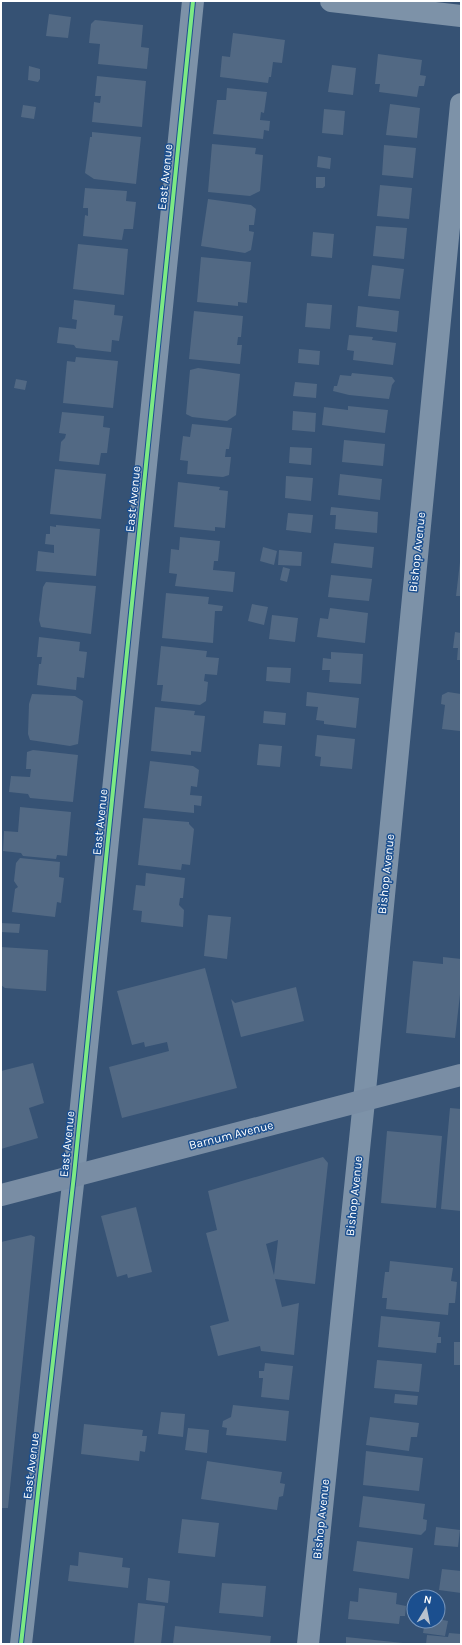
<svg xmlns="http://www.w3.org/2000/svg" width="462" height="1645" font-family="Karla,sans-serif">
	<rect width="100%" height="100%" fill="#365274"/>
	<path fill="#526984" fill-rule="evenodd" d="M49,14L71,17L68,38L46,36Z
		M95,20L143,25L141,47L149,48L147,69L98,64L100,44L89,43L91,24Z
		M233,33L285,40L282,63L273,62L271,77H269L268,83L220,77L222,56L230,57Z
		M378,54L422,60L420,75L426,76L424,86H419L417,97L379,92L380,84H375Z
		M332,65L356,68L353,95L328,92Z
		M29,66L40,69V79L38,82L28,80Z
		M97,76L146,81L142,127L92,122L94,102L100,103L101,96H95Z
		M227,88L267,92L264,113L261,112L260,120L270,121L269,131L264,130L263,139L213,134L217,100H226Z
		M390,104L420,108L417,138L386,135Z
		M23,105L36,107L34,119L21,117Z
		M324,109L345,111L343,135L322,133Z
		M92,132L141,137L136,184L94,179L85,173L90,137H92Z
		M212,144L256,148L255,154L263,155L260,191L250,196L208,192Z
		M384,145L416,148L413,178L382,175Z
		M318,156L331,158L330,169L317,167Z
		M316,177H325V186L323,188H316Z
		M380,185L412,188L409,219L377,216Z
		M85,188L127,191L126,201L136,202L133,229H124L122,240L83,236L85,215L88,216V208H83Z
		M208,199L251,205L256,209L254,225H249V231L254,232L251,250L245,253L201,246Z
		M376,226L407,228L404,259L373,256Z
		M313,232L334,234L332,258L311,256Z
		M78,244L128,249L124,295L73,289Z
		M201,257L251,262L247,303L238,302V306L197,302Z
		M372,265L404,269L400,299L368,296Z
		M74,300L115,305L114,315L123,316L119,341L112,340L111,352L76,348L74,345L57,343L59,327L76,329L77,320L72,319Z
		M307,303L332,305L330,329L305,327Z
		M358,306L399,311L397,332L356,327Z
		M194,311L243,316L241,337H238L237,345H242L240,364L189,359Z
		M349,335L373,337L372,340L396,343L393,365L353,360L354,351L347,350Z
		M299,349L320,351L319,365L298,363Z
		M76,357L118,361L113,408L63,403L67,361L75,362Z
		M198,368L240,374L236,415L227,421L192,417L186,414L190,370Z
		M352,373L392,377L395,381L392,385L389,399L349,395L333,391L334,386H337L340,375L351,376Z
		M16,379L27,381L25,390L14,388Z
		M295,382L317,384L316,398L293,396Z
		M348,406L388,410L385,433L322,425L324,407L348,410Z
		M293,411L316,413L315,432L292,430Z
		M62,412L104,416L103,427L110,428L107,453H101L99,465L59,461L61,442L65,438L66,434L59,433Z
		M192,424L232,428L229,449H226L225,457H231L229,475L223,477L187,474L188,461L180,460L183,436L190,437Z
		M344,440L385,444L383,466L342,462Z
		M290,447L312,448L311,465L289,463Z
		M55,469L106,474L101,519L50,514Z
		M340,474L382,479L380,500L338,495Z
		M286,476L313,478L311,501L285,498Z
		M178,482L220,487L219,490L228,491L225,528L215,527V531L174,527Z
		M331,507L378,512L377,533L335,529L336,515H330Z
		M288,513L313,515L311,533L286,530Z
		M56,525L100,529L96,576L36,571L38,551L54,553V545L45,544L46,534H50V526L56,527Z
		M180,537L220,541L218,561H214L213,570L235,572L233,592L175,586L177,574L169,573L171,549L179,550Z
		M334,543L374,547L372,568L331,563Z
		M263,547L277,551L274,565L260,561Z
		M279,550L302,552L301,566L278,565Z
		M460,562H461V596H456Z
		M283,567L290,569L287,582L280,580Z
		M331,575L372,579L369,601L328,597Z
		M46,582L96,586L91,634L41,627L39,620L43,587Z
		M166,593L209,597L208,604L223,606L222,611H215L213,643L162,638Z
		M252,604L268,607L264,625L248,621Z
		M330,608L368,613L365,643L317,637L320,618L328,619Z
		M272,615L298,618L295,642L269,639Z
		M455,632L461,633V660H457L458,648H453Z
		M39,637L80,642L79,651L87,652L84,678L77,677L76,690L37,685L39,664H41L42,657H37Z
		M161,646L207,651L206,657L219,658L217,675L205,674L204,681L208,682L206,701L200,705L161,701L163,685H157Z
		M331,652L363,654L361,684L329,682L330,670H322L323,658L331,659Z
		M267,667L291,668L290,683L266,681Z
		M307,692L359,698L356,728L324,724V721L316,720L318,707L306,706Z
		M448,692L461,694L460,731L442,729L445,705L441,704L442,695Z
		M32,694L75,696L83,701L78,744L70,746L30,740L28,734L29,704Z
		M155,707L195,711L194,715L205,716L201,752L191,751V755L151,751Z
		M264,711L286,713L285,725L263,723Z
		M317,735L355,739L352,769L320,766L321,757L315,756Z
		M259,744L282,746L280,767L257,765Z
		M33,750L78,755L73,802L30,798L28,794L9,792L11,776L30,777L31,769H26L27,752Z
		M150,761L193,766L199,770L197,787L191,786L190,795L202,796L201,806L194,805V813L144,808Z
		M20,807L71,812L67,856L57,855L56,859L23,856L21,853L3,851L4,831L18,832Z
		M143,818L189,822V824L194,829L190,865L182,864L181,870L138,865Z
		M20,858L60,862L59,877L64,878L61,903L57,902L55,917L12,912L15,889L18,887L14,881L16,863Z
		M146,873L185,878L183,898H180L179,905L184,910L183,927L141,922L142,911L133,910L136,885L145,886Z
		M208,915L231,917L227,959L204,956Z
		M1,923L20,924L19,933L1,932Z
		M1,947L48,950L46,991L5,988L1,985Z
		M443,957L461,959V986L455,1038L406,1033L413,961L443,964Z
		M205,968L237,1088L122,1118L109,1067L169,1051L167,1042L145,1047L144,1042L132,1045L117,991Z
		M296,987L304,1021L241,1037L231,999L235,1003Z
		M33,1063L44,1103L29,1108L38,1138L1,1149V1071Z
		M450,1108L461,1109V1211L441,1209Z
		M387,1131L442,1136L436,1208L381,1203Z
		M323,1157L328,1163L315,1284L275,1279L282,1307L299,1303L294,1355L261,1351L260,1346L218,1356L210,1326L229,1321L206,1233L217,1230L208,1191ZM278,1240L274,1275L266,1244Z
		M136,1207L152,1272L128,1278L127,1274L117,1277L101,1216Z
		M31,1235L35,1237L8,1508H1V1242Z
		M390,1261L453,1268L451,1281L457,1282L455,1303H449L448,1315L386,1309L387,1298H382L385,1272H389Z
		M381,1316L440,1322L438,1337H441V1343H437L436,1353L378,1347Z
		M454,1342H461V1365H454Z
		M377,1360L422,1364L419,1392L374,1388Z
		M265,1363L293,1366L289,1400L261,1397L263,1378H259V1371H264Z
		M395,1394L418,1396L417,1405L394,1403Z
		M233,1405L289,1411L286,1441L226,1435L227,1428L222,1427L223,1421L231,1417Z
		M161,1412L185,1414L183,1437L158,1434Z
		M370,1417L419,1423L417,1437H411L409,1451L366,1445Z
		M84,1424L143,1430L142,1436H147L145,1452L140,1451L139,1461L81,1454Z
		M188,1428L209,1430L207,1453L185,1450Z
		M366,1451L423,1458L419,1491L363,1485Z
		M207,1461L282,1472L280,1483L285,1484L283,1496L279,1497L277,1510L201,1499Z
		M363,1496L425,1504L423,1519L427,1520L426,1530L421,1535L359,1527Z
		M182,1519L219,1523L215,1557L178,1553Z
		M436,1527L460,1530L458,1547L434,1545Z
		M357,1541L413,1548L409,1579L353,1571Z
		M79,1552L123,1558L122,1567L130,1568L128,1588L68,1581L70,1565L78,1566Z
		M442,1569L461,1571V1593L439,1590Z
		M148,1578L170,1581L168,1603L146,1600Z
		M222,1583L266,1586L263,1617L219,1613Z
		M359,1588L397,1593L396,1604L406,1606L405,1616H400L399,1624L348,1619L350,1601L358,1602Z
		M138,1603L165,1606L161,1644H134Z
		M438,1619L448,1621L445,1636L423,1633L425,1621H438Z
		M175,1626L271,1636L270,1644H173Z
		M449,1633L461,1634V1644H426L427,1635L448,1637Z
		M346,1637L403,1643V1644H346Z"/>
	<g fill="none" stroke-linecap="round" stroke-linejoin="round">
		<path stroke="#7d92a8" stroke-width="22" d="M331,1L461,16
			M364,1101L461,104
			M21,1644L74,1175"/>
		<path stroke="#7d92a8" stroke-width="22" d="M74,1175L193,1
			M308,1644L364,1101"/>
		<path stroke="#798da4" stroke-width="22" d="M1,1195L461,1075"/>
		<g stroke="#1b4f8f" stroke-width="6">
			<path id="cycleway" d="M21,1644L74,1175L193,1"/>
		</g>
		<use href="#cycleway" stroke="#7ce984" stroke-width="4"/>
	</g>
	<g text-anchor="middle" stroke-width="3" stroke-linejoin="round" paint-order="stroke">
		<g font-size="12" fill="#fff" stroke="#1b4f8f">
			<text transform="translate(165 177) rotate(-84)" y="4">East Avenue</text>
			<text transform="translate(133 499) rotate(-84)" y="4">East Avenue</text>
			<text transform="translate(417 552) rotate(-84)" y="4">Bishop Avenue</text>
			<text transform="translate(100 822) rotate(-84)" y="4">East Avenue</text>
			<text transform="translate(386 874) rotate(-84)" y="4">Bishop Avenue</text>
			<text transform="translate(231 1135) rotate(-14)" y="4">Barnum Avenue</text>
			<text transform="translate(67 1144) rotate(-84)" y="4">East Avenue</text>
			<text transform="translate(354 1196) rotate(-84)" y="4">Bishop Avenue</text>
			<text transform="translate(31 1466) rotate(-83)" y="4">East Avenue</text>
			<text transform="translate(321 1519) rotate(-84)" y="4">Bishop Avenue</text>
		</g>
	</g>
	<rect width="462" height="1645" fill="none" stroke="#ffffff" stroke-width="4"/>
	<g transform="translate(426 1609) rotate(10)"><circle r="19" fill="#1b4f8f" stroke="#7695bc"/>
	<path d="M0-3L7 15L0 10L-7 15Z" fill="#b9c2ce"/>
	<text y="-6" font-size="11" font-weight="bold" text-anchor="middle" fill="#ffffff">N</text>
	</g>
</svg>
